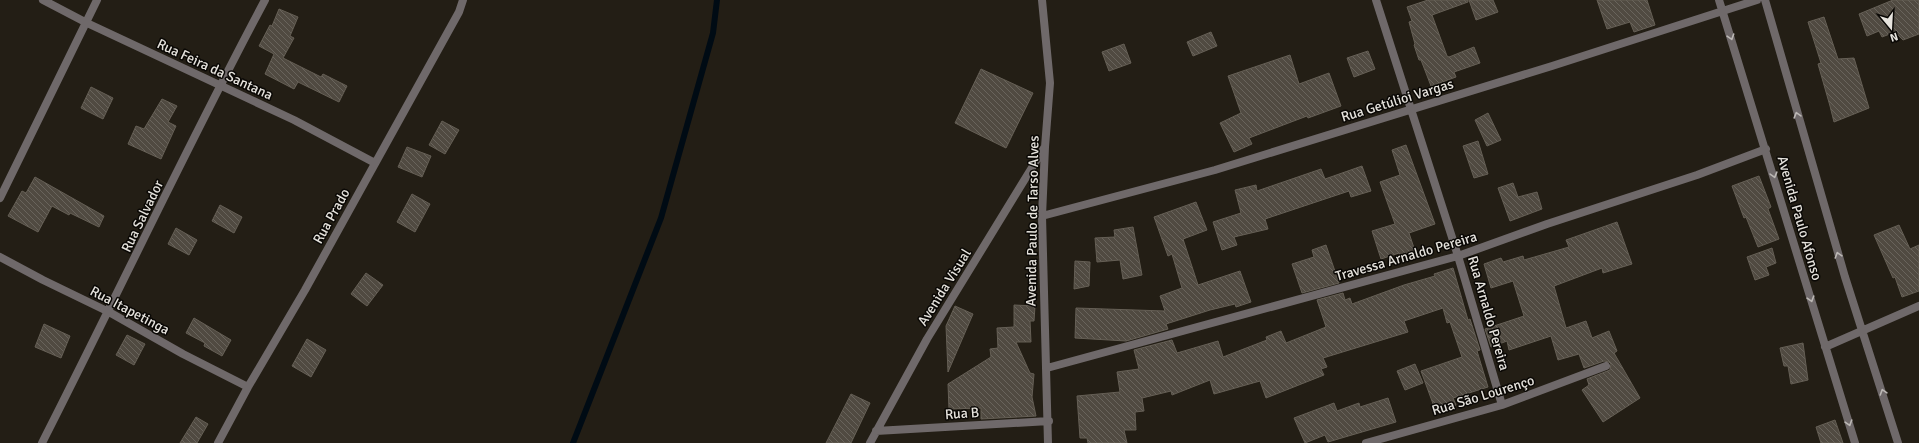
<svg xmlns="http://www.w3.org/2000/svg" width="1919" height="443" font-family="Signika,sans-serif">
	<defs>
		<pattern id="building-back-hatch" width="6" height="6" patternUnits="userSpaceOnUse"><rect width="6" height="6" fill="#504a41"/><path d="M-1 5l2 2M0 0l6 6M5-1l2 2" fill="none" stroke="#69645c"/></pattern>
	</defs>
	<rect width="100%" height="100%" fill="#231e15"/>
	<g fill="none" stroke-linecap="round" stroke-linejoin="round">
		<path stroke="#000b14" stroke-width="6" d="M573,443L661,218L713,33L717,0"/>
	</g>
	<path fill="url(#building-back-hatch)" stroke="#655f55" d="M1428,0H1468V2L1432,15L1447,56L1449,57L1474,47L1480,63L1454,72L1456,77L1431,86L1421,60H1419L1414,45L1415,44L1409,22L1412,21L1407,7Z
		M1469,0H1493L1498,12L1476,20Z
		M1597,0H1647L1655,25L1634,32L1630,22L1607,29Z
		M1893,0H1919V34L1903,40L1895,32L1882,37L1879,31L1867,36L1859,14Z
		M279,9L298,17L290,36L294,38L283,58L321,77L323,74L347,86L339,102L298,82L294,89L265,74L274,54L259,46L270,25L272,26Z
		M1824,17L1838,59L1854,58L1869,108L1834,122L1830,106L1818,64L1821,63L1808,22Z
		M1211,32L1217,46L1193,56L1187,42Z
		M1124,44L1131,63L1109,71L1102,52Z
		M1368,51L1375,69L1354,77L1347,58Z
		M1290,55L1299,84L1329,73L1341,106L1308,118L1307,116L1249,138L1252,144L1234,152L1220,123L1241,113L1228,76Z
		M981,69L1033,93L1006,148L955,123Z
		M91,87L113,98L103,119L81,108Z
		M162,99L177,106L168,122L176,126L161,159L128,144L136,126L144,129Z
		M1488,113L1501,140L1487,146L1475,120Z
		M442,121L459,130L445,154L429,145Z
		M1478,141L1488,174L1474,178L1463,146Z
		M1406,145L1435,224L1409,233L1415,251L1400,256L1399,253L1381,259L1372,231L1395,224L1380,182L1400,175L1392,150Z
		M407,147L431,156L422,177L398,167Z
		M1362,166L1371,191L1351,197L1349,191L1265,219L1268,229L1234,237L1237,245L1222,250L1213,222L1241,213L1235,190L1256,185L1257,191L1321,169L1325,179Z
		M1759,176L1771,207L1768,209L1779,239L1758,247L1746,217L1744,218L1732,186Z
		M35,177L104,216L99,227L70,213L69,215L52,206L38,232L8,216L22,191L26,193Z
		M1513,183L1518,197L1537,192L1542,209L1510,221L1498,188Z
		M412,194L430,204L415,232L397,222Z
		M1196,202L1207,230L1183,239L1198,285L1240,271L1251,302L1236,307L1235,304L1210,310L1166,324L1168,329L1126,341L1075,338L1076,308L1165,311L1160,296L1182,288L1172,254L1168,256L1154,217Z
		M220,205L242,217L234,233L212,221Z
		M1617,222L1632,264L1603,273L1602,268L1554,286L1566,328L1586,321L1592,338L1609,331L1617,351L1614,353L1640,398L1603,422L1582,390L1589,385L1587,379L1610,370L1611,364L1609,362L1604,361L1584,368L1579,354L1558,360L1551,336L1509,350L1507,341L1491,347L1485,329L1524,316L1513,281L1491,288L1484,264L1501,258L1503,262L1523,256L1524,260L1569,247L1566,240Z
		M1899,225L1910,249L1919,245V291L1902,297L1895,277L1893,278L1874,235Z
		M1133,227L1142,275L1123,279L1120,260L1097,262L1095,238L1115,237L1114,230Z
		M176,228L197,240L189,255L168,244Z
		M1326,245L1339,283L1302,293L1292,264L1314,257L1312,250Z
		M1772,248L1776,263L1766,267L1769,275L1755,280L1747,257Z
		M1075,261L1090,262L1089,286L1074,289Z
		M1453,268L1468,320L1470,319L1480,350L1477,351L1488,387L1453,398L1456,405L1436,412L1421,371L1462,357L1450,322L1447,323L1443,308L1404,321L1408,332L1323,358L1327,367L1321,369L1324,375L1266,398L1260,381L1214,394L1210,380L1172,395L1171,391L1142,398L1144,411L1135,412L1136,430H1124L1127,443H1088L1087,438H1080L1077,396L1120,392L1117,372L1139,369L1134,350L1172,340L1177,353L1218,341L1223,357L1267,340L1266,337L1281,331L1286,343L1326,327L1317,300L1343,293L1345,300L1350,298L1352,304L1404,285L1435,276L1434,274Z
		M366,273L383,285L367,306L351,294Z
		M1014,305L1035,306L1034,321H1030L1031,342H1016L1030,373L1034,374L1032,397L1036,416L981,419V408L949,409L948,384L991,357L990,349L998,348L997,328L1014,327Z
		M955,306L973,314L948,372L946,326Z
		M194,318L231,340L222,356L204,346L205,343L186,333Z
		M44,324L70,336L61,358L35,347Z
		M127,335L145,344L134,365L116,355Z
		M307,339L326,350L311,377L292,366Z
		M1803,343L1808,380L1791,384L1788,366H1784L1780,348Z
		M1415,364L1423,383L1405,390L1397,371Z
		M851,394L870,403L851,443H826Z
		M1388,398L1396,422L1328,442L1325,435L1305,443L1294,418L1334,403L1337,411L1359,403L1360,407Z
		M196,417L208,424L197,443H180Z
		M1835,420L1843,443H1821L1816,427Z"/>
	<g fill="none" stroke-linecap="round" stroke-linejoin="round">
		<path stroke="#6f696a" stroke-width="8" d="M43,0L87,23L294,120L375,163
			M1042,0L1050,83L1045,147L1042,216L1048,443
			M1376,0L1458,256L1502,405
			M1719,0C1765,147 1809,295 1855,443
			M1765,0L1845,277L1898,443
			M0,198L97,0
			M1042,216L1215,170L1552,66L1757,0
			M0,257L43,280L109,312L183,354L248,387
			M1825,347L1919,306
			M1047,368L1458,256L1547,224L1697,175L1766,149
			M876,431L1049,421
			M42,443C117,296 187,146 265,0
			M218,443L248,387L305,290L459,12L463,0
			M870,443L927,339L1044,148
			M1366,443L1502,405L1606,366"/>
	</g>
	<defs><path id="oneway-chevron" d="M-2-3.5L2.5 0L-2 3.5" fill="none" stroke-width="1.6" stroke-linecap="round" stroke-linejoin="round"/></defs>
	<g stroke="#bcb8b5">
		<use href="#oneway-chevron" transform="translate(1731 37) rotate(72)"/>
		<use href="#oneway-chevron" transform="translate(1797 115) rotate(-106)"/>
		<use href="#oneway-chevron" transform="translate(1774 175) rotate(74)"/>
		<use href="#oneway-chevron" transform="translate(1838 255) rotate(-107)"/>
		<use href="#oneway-chevron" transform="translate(1811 299) rotate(73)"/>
		<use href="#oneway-chevron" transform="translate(1883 392) rotate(-107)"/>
		<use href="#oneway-chevron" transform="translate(1849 423) rotate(73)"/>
	</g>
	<g text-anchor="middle" stroke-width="3" stroke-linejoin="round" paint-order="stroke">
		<g font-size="14" fill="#e6e3dd" stroke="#0a0805">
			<text transform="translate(215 69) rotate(25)" y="5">Rua Feira da Santana</text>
			<text transform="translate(1397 100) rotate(-17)" y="5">Rua Getúlioi Vargas</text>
			<text transform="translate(142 216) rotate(-64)" y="5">Rua Salvador</text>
			<text transform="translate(331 216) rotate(-61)" y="5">Rua Prado</text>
			<text transform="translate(1800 218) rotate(74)" y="5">Avenida Paulo Afonso</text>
			<text transform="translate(1032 221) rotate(-89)" y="5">Avenida Paulo de Tarso Alves</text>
			<text transform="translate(1406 256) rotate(-16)" y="5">Travessa Arnaldo Pereira</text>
			<text transform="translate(944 287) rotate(-58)" y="5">Avenida Visual</text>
			<text transform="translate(130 310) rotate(28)" y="5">Rua Itapetinga</text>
			<text transform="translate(1489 313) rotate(74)" y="5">Rua Arnaldo Pereira</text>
			<text transform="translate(1483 395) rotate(-17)" y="5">Rua São Lourenço</text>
			<text transform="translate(962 413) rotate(-4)" y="5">Rua B</text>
		</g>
	</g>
	<g transform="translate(1891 28) rotate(162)" stroke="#0a0805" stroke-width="3" paint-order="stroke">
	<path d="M0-3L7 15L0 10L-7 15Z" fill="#e6e3dd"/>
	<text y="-6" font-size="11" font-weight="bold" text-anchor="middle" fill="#e6e3dd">N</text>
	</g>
</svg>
